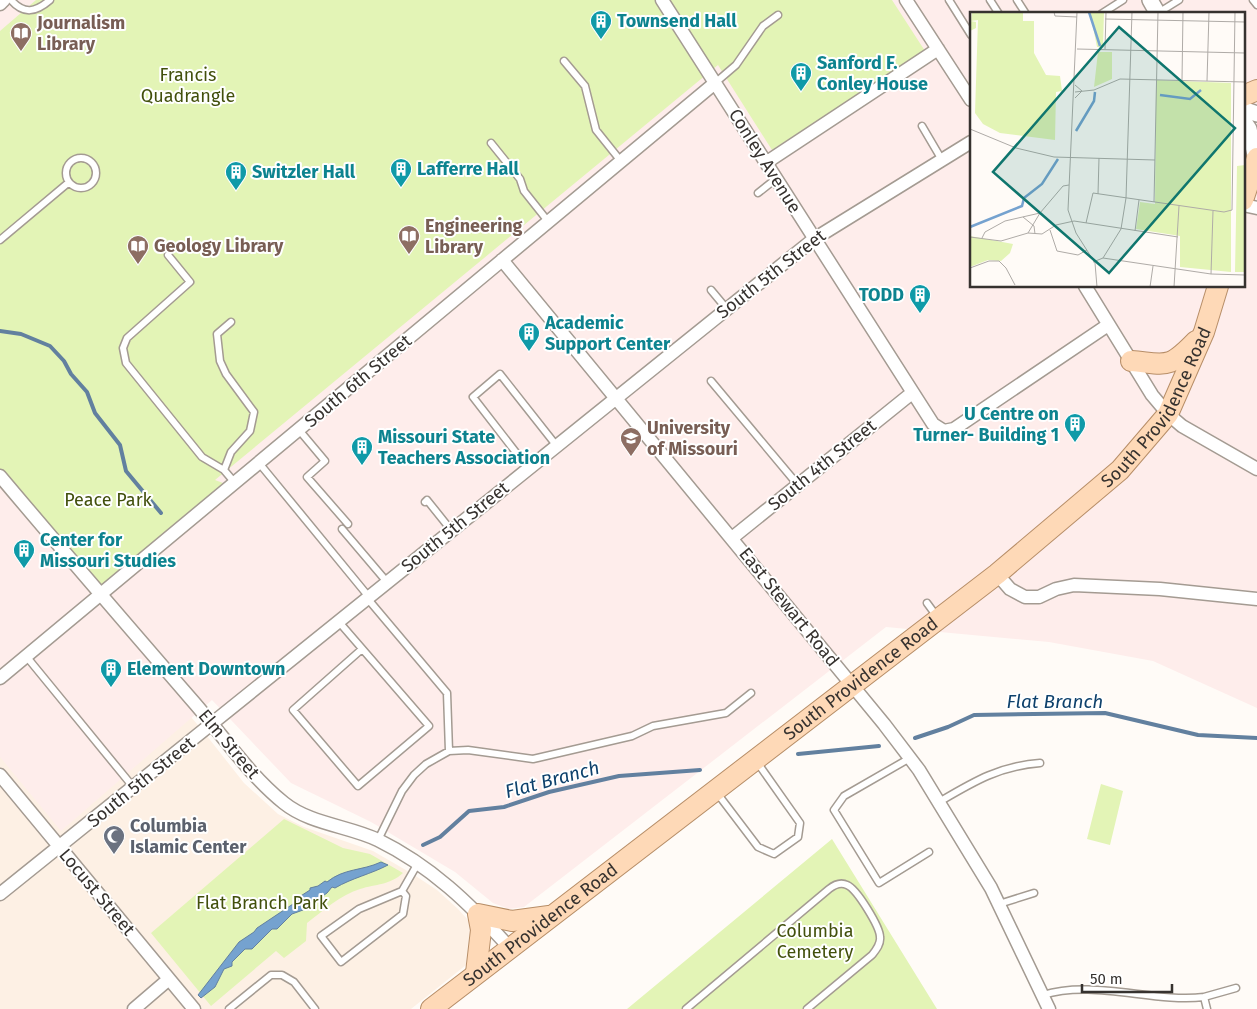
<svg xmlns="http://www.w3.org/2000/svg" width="1257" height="1009" font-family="'Fira Sans',sans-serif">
	<rect width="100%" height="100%" fill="#fffbf7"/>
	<path fill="#fdf0e4" d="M0,494L203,731L244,783L278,814L304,827L373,851L411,873L437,890L458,909L491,945L411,1009H0Z"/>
	<path fill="#feedeb" d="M0,0H1257V106L1243,136V14H971V286H1243V165L1257,175V708L1153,661L1049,642L886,627L524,907L509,909L493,903L455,872L371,822L291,783L212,700L61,831L0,757Z"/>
	<path fill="#e3f4b6" d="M36,0H892L925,51L772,150L718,65L215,480L231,486L101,594L0,476V31Z
		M1101,784L1123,791L1110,845L1087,839Z
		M284,819L343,848L370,854L403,873C390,885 376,884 360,889C340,895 323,911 307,923L306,941L284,958L276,951L211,1006L151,933Z
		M832,839L937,1009H627Z"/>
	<path fill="#75a2cf" stroke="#62809f" d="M381,862L388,865C371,874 352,878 335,888L332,887L327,893L303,910L292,914L277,929H272L252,949H245L232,962V966L224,969L215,987L201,998L198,995L239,942L254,932L257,928L296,902V899L310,890V888L318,886L325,881L327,882C344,868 362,871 381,862Z"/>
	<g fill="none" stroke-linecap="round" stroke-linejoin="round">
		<path stroke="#62809f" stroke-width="4" d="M0,331L21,334L50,346L64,361L71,374L87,392L95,413L120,445L126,471L161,513
			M915,738L948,727L974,715L1105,713L1198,735L1257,738
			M798,754L879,746
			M423,845L440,837L469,811L504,807L549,792L619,776L700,770"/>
		<g stroke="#a49b92" stroke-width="9">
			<path id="service" d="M11,0C24,15 36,12 50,0
				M949,0L971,35
				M990,0L999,14
				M1017,0L1026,14
				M1253,0L1257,5
				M1158,13L1179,0
				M1101,14L1123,0
				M564,61L585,86L596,130L620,160
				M715,83L736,65L763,26L778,15
				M922,126L942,160
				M491,143L520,179L524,191L547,220
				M66 173a15 15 0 1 1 30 0a15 15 0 1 1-30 0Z
				M758,193L777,178
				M0,240L68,183
				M168,255L190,282L127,338L123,348L126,363L202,457L224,470
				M711,290L726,308
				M231,322L217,334L220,361L226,374L254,412L250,431L231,452L224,470L235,483
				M711,381L798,485
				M299,430L325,461L307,477L348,524
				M259,463L369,597
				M528,468L473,397L500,374L556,445
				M425,502L427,500L451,530
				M342,529L387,582
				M367,598L447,693L449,751
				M927,603L938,618
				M339,622L429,726L358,786L293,710L362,649
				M26,656L134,788
				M910,758L844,796L834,810L879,883L929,852
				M717,793L758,847L774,854L798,837L800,823L757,762
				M939,802C973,782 999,766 1040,763
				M378,840L402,791L414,775L426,764L449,751L468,750L533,759L632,736L653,726L726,713L751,693
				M402,891L406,896L403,914L341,962L321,936L359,909L402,891L418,863
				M999,904L1034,893
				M1043,995C1093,979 1153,1003 1204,997L1207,1009
				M1204,997L1236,988
				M229,1009L271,975H282L294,982L315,1009
				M686,1009L829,889C834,885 841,882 847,885C857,889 880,927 880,937C881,944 876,950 872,955L807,1009"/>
		</g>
		<g stroke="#a49b92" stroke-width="15">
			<path id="minor" d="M662,0L933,424L944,431L954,429L1108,325
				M906,0L971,100
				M0,4L4,0
				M767,162L938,49
				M1243,205L1257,208
				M502,260L884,724L919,770L991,888L1049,1009
				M1085,286L1152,395L1168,414L1182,426L1257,469
				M0,476C63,551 127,625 191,699C222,734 248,774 284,803C310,824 349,826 378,840C431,866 470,904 509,947
				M732,538L912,393
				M997,574L1010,589L1025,597H1039L1056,589L1074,585L1160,589L1257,599
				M0,678L715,83
				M0,775L194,1009
				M0,894L814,239L971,142
				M134,1009L169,979"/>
		</g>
		<g stroke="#a49b92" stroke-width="18">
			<path id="tertiary" d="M1150,0L1158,14
				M1243,109L1257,114
				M1243,120L1249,129L1256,159"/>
		</g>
		<g stroke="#b78e68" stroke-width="22">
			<g id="primary">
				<path d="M1243,96L1257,90"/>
				<path d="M1243,200L1257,158"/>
				<path d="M1131,361C1167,364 1168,370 1196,341"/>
				<path d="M476,973L481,930L478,914L512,921L549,916"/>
				<path id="s1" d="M431,1009L997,574L1120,470L1168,414L1204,332L1218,286"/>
			</g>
		</g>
		<use href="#service" stroke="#fff" stroke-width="6"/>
		<use href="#minor" stroke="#fff" stroke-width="12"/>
		<use href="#tertiary" stroke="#fff" stroke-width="15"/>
		<use href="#primary" stroke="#fed9b7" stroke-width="20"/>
	</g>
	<defs>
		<g id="building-pin" transform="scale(1.125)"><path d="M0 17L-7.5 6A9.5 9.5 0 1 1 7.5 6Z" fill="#0f9aa8" stroke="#fff"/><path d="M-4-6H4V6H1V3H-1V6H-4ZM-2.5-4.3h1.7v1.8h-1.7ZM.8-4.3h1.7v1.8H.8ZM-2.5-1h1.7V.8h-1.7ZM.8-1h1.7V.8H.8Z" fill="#fff"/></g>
		<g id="library-pin" transform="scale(1.125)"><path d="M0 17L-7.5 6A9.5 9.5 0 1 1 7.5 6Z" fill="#8d6e63" stroke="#fff"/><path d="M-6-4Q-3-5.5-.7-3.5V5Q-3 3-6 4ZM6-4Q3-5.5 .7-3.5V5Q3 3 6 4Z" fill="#fff"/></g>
		<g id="university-pin" transform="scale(1.125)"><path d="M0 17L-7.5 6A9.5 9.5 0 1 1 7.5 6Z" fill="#8d6e63" stroke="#fff"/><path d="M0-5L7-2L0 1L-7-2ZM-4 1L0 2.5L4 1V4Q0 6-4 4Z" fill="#fff"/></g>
		<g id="mosque-pin" transform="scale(1.125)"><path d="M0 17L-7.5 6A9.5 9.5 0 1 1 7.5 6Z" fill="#6b7280" stroke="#fff"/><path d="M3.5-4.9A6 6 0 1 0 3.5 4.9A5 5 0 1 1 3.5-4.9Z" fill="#fff"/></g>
	</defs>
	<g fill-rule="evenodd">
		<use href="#building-pin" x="601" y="21"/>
		<use href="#library-pin" x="21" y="33"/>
		<use href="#building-pin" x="801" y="73"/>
		<use href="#building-pin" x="401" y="169"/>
		<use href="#building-pin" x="236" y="172"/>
		<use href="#library-pin" x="409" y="236"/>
		<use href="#library-pin" x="138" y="246"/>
		<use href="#building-pin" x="920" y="295"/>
		<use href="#building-pin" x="529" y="333"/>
		<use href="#building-pin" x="1075" y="424"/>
		<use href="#university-pin" x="631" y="438"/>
		<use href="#building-pin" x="362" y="447"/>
		<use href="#building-pin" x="24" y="550"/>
		<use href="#building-pin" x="111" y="669"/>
		<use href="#mosque-pin" x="114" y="836"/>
	</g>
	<g text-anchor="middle" stroke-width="4" stroke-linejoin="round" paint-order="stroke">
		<g font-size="18" font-weight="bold" fill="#0d838f" stroke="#fff" text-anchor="start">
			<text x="617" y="27">Townsend Hall</text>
			<text x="817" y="69">Sanford F.<tspan x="817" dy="21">Conley House</tspan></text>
			<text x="417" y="175">Lafferre Hall</text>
			<text x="252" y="178">Switzler Hall</text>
			<text x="904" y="301" text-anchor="end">TODD</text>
			<text x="545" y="329">Academic<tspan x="545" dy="21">Support Center</tspan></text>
			<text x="1059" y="420" text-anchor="end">U Centre on<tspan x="1059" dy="21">Turner- Building 1</tspan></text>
			<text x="378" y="443">Missouri State<tspan x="378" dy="21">Teachers Association</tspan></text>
			<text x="40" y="546">Center for<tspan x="40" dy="21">Missouri Studies</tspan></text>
			<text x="127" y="675">Element Downtown</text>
		</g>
		<g font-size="18" font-weight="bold" fill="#785e54" stroke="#fff" text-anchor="start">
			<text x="37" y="29">Journalism<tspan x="37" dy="21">Library</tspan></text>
			<text x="425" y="232">Engineering<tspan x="425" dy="21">Library</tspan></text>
			<text x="154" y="252">Geology Library</text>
			<text x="647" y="434">University<tspan x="647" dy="21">of Missouri</tspan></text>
		</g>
		<g font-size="18" fill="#42500c" stroke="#fff">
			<text x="188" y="81">Francis<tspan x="188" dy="21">Quadrangle</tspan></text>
			<text x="108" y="506">Peace Park</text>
			<text x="262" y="909">Flat Branch Park</text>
			<text x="815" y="937">Columbia<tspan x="815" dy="21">Cemetery</tspan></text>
		</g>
		<g font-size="18" fill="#36322f" stroke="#fff">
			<text transform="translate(765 161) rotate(58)" y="6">Conley Avenue</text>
			<text transform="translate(771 274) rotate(-38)" y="6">South 5th Street</text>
			<text transform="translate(358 381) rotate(-40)" y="6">South 6th Street</text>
			<text dy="6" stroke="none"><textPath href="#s1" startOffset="948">South Providence Road</textPath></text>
			<text transform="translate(822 465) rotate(-39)" y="6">South 4th Street</text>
			<text transform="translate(455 527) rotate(-39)" y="6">South 5th Street</text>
			<text transform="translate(789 607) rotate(51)" y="6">East Stewart Road</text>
			<text dy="6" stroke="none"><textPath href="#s1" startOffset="542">South Providence Road</textPath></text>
			<text transform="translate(229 744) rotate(50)" y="6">Elm Street</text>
			<text transform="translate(141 782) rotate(-39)" y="6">South 5th Street</text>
			<text transform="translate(97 892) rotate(50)" y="6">Locust Street</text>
			<text dy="6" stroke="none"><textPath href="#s1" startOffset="138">South Providence Road</textPath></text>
		</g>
		<g font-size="18" font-weight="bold" fill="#5b616d" stroke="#fff" text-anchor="start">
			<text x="130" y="832">Columbia<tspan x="130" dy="21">Islamic Center</tspan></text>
		</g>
		<g font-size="19" font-style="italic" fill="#0e416c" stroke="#fff">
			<text x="1055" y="708">Flat Branch</text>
			<text transform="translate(552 779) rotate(-15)" y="7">Flat Branch</text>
		</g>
	</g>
	<g transform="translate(970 12)">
		<rect width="275" height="275" fill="#fffbf7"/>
		<path d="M2,0H53V9H64V41L76,63L90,64L92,79L86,80L85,128L30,121L13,112L5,101L8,8L1,9L6,10V16L0,19ZM120,0H134L133,35H127ZM128,40H142V67L124,75ZM186,68L261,71V260L210,255V224L166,217L170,190L185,192ZM275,153V260H265L267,154ZM0,224L43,232L40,241L31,249L18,248L0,255Z" fill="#e3f4b6"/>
		<path fill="none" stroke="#75a2cf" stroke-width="2.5" d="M119,0L130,34M190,83L220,87L231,78M106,119L124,89L125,80M0,215L52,194L54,186L72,172L88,147"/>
		<path fill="none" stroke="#afaba7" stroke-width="1" d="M84,0L85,4L107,5M107,0L98,198L106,221L125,251L127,275M135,7L275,10M107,37L275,41M135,37L136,0M212,68L213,0M237,69L239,0M105,80L124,78L150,67L275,70M105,86L112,79L105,73M0,117L46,136L84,145L185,148M128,182L129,146M184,190L188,0M53,205L64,214L65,222M116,211L123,181L254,200L262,198L265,0M80,218L87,239L108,243L117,238M165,219L169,188M58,221L72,222L86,213L104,209L208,225M0,225L31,229L58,221L70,201L93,174L99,173M12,226L15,220L35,209L70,201M133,246L241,262L275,263M123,250L133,246L151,217L156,186L162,0M0,256L19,249H29L36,256L45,273M241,262L243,199M33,275H59M180,275L183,254M204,275L209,194"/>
		<path fill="#0f766e" fill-opacity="0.15" stroke="#0f766e" stroke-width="2.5" d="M149,15L265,116L139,261L23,160Z"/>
		<rect width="275" height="275" fill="none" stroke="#36322f" stroke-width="2.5"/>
	</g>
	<path d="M1082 984v8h90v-8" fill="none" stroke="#36322f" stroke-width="2.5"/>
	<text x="1090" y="984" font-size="15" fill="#36322f" stroke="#ffffff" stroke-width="4" paint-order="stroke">50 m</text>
</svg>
